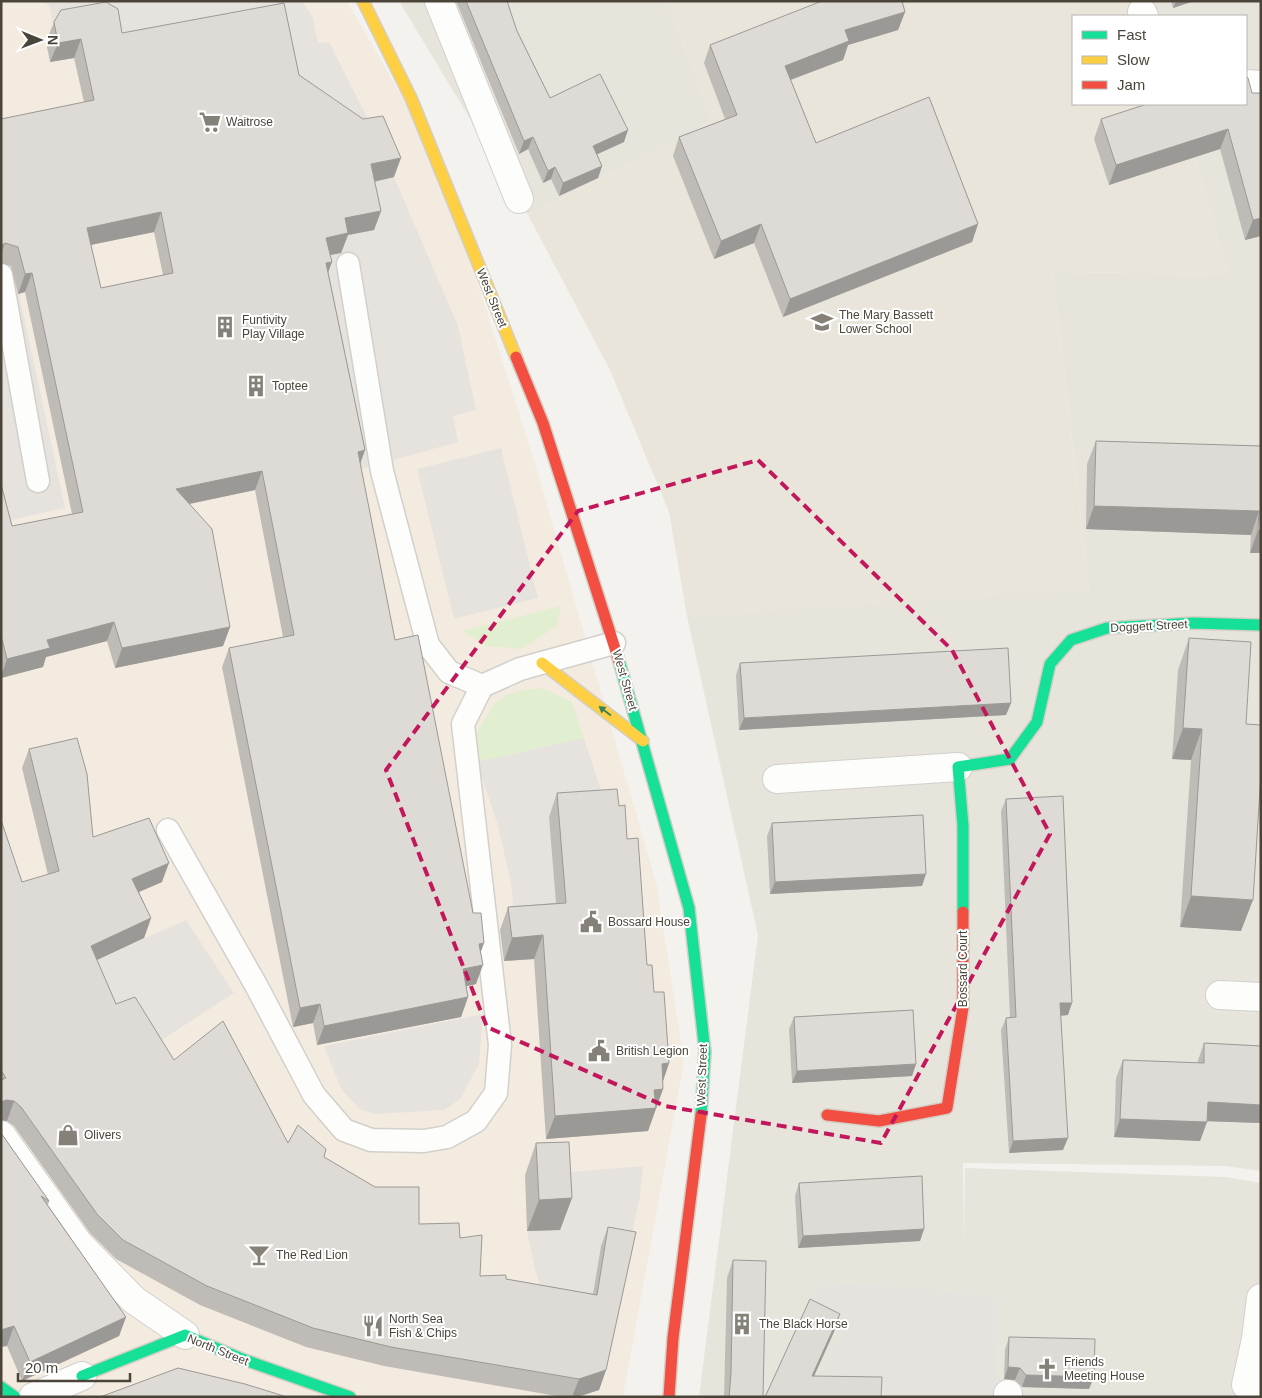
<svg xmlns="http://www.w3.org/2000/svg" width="1262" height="1398" font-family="Helvetica,sans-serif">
	<rect width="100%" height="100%" fill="#f4f2ee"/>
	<path fill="#e7e4dc" d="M399,1H667L713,121L528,215Z
		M1151,1H1261V1171L1226,1166L963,1163L964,1243L965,1168L1225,1177L1261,1183V1397H699L758,935L687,616L1089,589L1053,272L1228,274L1180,104H1246V16H1156Z"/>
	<path fill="#f3ebdf" d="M1,1H347L404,100L473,268L537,470L657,886L684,1062L623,1397H1Z"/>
	<path fill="#eae5da" d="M667,1H1151L1156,16H1073V104H1180L1228,274L1053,272L1089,590L687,616L669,512L610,370L528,215L713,121Z"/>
	<path fill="#e1eecf" d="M561,606L557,626L521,649L487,646L462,631Z
		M542,688L572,702L584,738L477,762L476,734L494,704L506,695L523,690Z"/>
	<path fill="#e6e3df" d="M42,1H302L313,18L318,43L329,42L376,135L115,52L54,29L49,5Z
		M394,177L458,326L476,410L453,416L458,442L357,470L319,257L364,184Z
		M1,210L65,508L1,522Z
		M501,448L538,598L454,619L417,469Z
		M584,738L608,812L558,926L515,929L511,883L498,826L477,762Z
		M186,920L234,993L148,1049L80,967Z
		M483,1014L479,1064L461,1098L445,1110L376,1114L361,1110L341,1089L324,1046Z
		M643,1166L640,1196L629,1251L601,1246L590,1314L547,1307L534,1266L527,1231L560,1229L558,1173Z
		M818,1282L927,1289L997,1299L996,1397H882L883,1382L820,1375L842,1332L810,1311Z"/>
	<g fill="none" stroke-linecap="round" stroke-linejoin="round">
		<g stroke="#d2d0cb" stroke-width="25">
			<path id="lane" d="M348,264L382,471L428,645L449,672L482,686
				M1,275L38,481
				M168,830L257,987L314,1095L344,1130L371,1140L424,1141L447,1137L476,1121L496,1093L500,1045L463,724L482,686L520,669L614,643"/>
		</g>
		<g stroke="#d2d0cb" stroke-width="30">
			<path id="street" d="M439,1L519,199
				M1142,12L1144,16
				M1246,84L1261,85
				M777,779L958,767
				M1220,995L1261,997
				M1,1135L78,1243L134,1300L185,1335
				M1261,1298L1256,1339L1246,1385L1261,1387
				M33,1397L82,1376
				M1008,1397V1394"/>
		</g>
		<g stroke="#d3cfc5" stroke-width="14">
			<path id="fast" d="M619,661L689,908L705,1052L701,1115
				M963,912V826L958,767L1010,759L1037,722L1050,664L1071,640L1107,628L1194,623L1261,625
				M82,1376L185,1335L242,1359L350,1397
				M1,1387L15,1397"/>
		</g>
		<g stroke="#d3cfc5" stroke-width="14">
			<path id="slow" d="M363,1L411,98L516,357
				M542,663L643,741"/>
		</g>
		<g stroke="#d3cfc5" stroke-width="14">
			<path id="jam" d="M516,357L543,423L619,661
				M827,1115L879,1121L947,1108L963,1008V912
				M669,1397L673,1338L701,1115"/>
		</g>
		<use href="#lane" stroke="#fdfdfc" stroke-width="22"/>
		<use href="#street" stroke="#fdfdfc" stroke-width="28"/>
		<use href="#fast" stroke="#16e098" stroke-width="11"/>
		<use href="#slow" stroke="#ffcf43" stroke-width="11"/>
		<use href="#jam" stroke="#f24e42" stroke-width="11"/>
	</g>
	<path fill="#bfbcb8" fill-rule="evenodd" d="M456,1H507L517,31L550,98L624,142L597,154L602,166L598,178L559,196L551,179L543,183L528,149L519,154Z
		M1171,1H1194L1173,8Z
		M905,12L898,30L848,45L843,60L791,80L816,143L978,224L972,242L783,317L754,243L714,259L673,156L679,137L725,119L704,63L710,45Z
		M54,22L122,33L299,75L394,177L374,182L381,211L374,230L348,235L341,253L330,255L328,271L365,450L360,462L395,640L481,953L476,984L466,986L468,997L461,1017L317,1045L313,1023L293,1027L222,667L229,648L283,637L255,490L190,504L230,627L223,646L115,668L107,641L46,657L43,667L1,678V484L12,526L72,514L25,292L18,294L11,266L1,263V119L84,102L74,58L50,62L46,42ZM154,232L163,275L101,288L91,245Z
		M1246,104L1261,236L1245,240L1220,149L1109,185L1094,139L1101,119Z
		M1096,441L1261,446V553H1250L1251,535L1086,529L1087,464Z
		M1189,638L1246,724L1241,931L1180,927L1191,760L1172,759L1178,670Z
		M740,663L1011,703L1006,715L739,730L736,675Z
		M29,749L93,837L162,882L139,892L151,918L144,938L97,960L116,1004L174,1060L288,1143L324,1157L419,1224L460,1238L480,1276L506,1279L593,1294L601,1246L608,1227L606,1370L599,1390L577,1397H562L384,1366L306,1347L200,1305L116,1259L90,1233L14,1126L7,1121L1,1120V820L22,882L48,875L22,768Z
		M557,793L619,806L627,839L647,965L654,992L669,1063L663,1081V1089L648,1131L546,1139L534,959L504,961L500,930L508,907L556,903L549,817Z
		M1006,799L1068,1015L1060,1016L1063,1150L1009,1153L1001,1030L1006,1018L1010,1017L1001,811Z
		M772,823L922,886L770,894L767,836Z
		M794,1017L916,1064L912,1076L792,1083L789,1029Z
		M1204,1043L1261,1046V1123L1207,1121L1200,1141L1114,1137L1116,1078L1123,1060L1197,1063Z
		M1,1133L49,1201L48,1205L126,1317L119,1336L22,1381L7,1346Z
		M536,1143L572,1198L560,1230L527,1231L525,1175Z
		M799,1183L924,1229L920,1241L798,1248L795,1196Z
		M733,1260L763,1397H724L727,1278Z
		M1009,1337L1089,1389L1022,1387L1015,1380L1004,1379L1005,1350Z"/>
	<path fill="#9b9996" d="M1176,1H1194L1173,8Z
		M905,12L898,30L848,45L843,60L779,84L785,66L845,30Z
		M81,39L74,58L50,62L58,43Z
		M1228,129L1220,149L1109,185L1116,165Z
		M628,130L624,142L589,158L593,146Z
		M533,137L528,149L519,154L524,141Z
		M401,158L394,177L364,184L371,164Z
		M602,166L598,178L559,196L563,183Z
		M555,167L551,179L543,183L548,171Z
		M381,211L374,230L348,235L341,253L319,257L326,238L345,218Z
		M161,212L154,232L80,247L87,228Z
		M1261,218V236L1245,240L1253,220Z
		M761,224L754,243L714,259L721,241Z
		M978,224L972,242L783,317L790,299Z
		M5,243L1,254V246Z
		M332,262L325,281L326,263Z
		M32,273L25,292L18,294L25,274Z
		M365,450L358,470V452Z
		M262,471L255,490L169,508L176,489Z
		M1094,506L1259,511L1251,535L1086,529Z
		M1258,530H1261V553H1250Z
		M114,622L107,641L46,657L43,667L1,678V676L7,659L47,640Z
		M230,627L223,646L115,668L122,648Z
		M1011,703L1006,715L739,730L744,718Z
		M1183,728L1202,729L1191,760L1172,759Z
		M169,863L162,882L125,898L132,879Z
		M926,874L922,886L770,894L775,882Z
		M1191,896L1253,900L1241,931L1180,927Z
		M151,918L144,938L84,966L91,946Z
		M543,935L534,959L504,961L512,938Z
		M484,943L477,963L479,944Z
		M483,965L476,984L456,989L463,969Z
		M468,997L461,1017L317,1045L324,1026Z
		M1060,1003H1072L1068,1015L1055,1016Z
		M320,1004L313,1023L293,1027L300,1008Z
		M669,1063L661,1087L662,1064Z
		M916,1064L912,1076L792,1083L797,1071Z
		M663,1089L648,1131L546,1139L555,1116L654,1090Z
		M6,1100L14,1101L7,1121L1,1120V1102Z
		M1208,1102L1261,1105V1123L1201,1121Z
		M1120,1119L1207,1122L1200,1141L1114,1137Z
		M1068,1138L1063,1150L1009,1153L1013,1141Z
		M572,1198L560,1230L527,1231L539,1200Z
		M924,1229L920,1241L798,1248L803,1236Z
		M840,1314L834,1332L806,1394L812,1376Z
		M126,1317L119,1336L22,1381L30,1362Z
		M14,1326L7,1346L1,1347V1330Z
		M1008,1367L1020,1368L1015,1380L1004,1379Z
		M606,1370L599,1390L577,1397H572L579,1379Z
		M1026,1375L1094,1377L1089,1389L1022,1387Z"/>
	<path fill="#dedbd6" stroke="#9b9996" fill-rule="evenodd" d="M466,1H507L517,31L550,98L600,74L628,130L593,146L602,166L563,183L555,167L548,171L533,137L524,141Z
		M822,1H902L905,12L845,30L849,41L785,66L816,143L929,97L978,224L790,299L761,224L721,241L679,137L737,115L710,45Z
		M106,2L118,9L122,33L284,3L299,75L363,119L383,116L401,158L371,164L381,211L345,218L348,233L326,238L332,262L326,263L365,450L358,452L395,640L418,635L473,913H481L484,943L479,944L483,965L463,969L468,997L324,1026L320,1004L300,1008L229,648L294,635L262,471L176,489L212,529L230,627L122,648L114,622L47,640L50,648L7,659L2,639H1V484L12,526L83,512L32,273L25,274L18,247L5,243L1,246V119L94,100L81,39L58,43L54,22L61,10ZM161,212L173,273L101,288L87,228Z
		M1246,76L1248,78L1252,93H1261V218L1253,220L1228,129L1116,165L1101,119L1147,104H1246Z
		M1096,441L1261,446V530H1258L1259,511L1094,506Z
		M1189,638L1251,642L1246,724L1261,725V773L1253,900L1191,896L1202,729L1183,728Z
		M1008,648L1011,703L744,718L740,663Z
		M77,738L87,774L93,837L149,818L169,863L132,879L151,918L91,946L116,1004L135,997L174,1060L223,1021L288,1143L298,1125L326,1149L324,1157L375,1187H419V1224L459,1223L460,1238L482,1235L480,1276L506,1275V1279L597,1295L608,1227L636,1232L606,1370L579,1379L391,1347L313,1328L207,1286L123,1240L97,1214L21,1107L14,1101L6,1100L1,1102V1080L6,1078L1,1070V820L22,882L59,871L29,749Z
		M617,789L619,806L625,805L627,839L638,838L647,965H652L654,992H664L669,1063L662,1064L663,1089L654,1090L656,1108L555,1116L543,935L512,938L508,907L566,903L557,793Z
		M1063,796L1072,1003H1060L1068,1138L1013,1141L1006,1018L1016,1017L1006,799Z
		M923,815L926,874L775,882L772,823Z
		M913,1010L916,1064L797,1071L794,1017Z
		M1204,1043L1261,1046V1105L1208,1102L1207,1122L1120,1119L1123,1060L1204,1063Z
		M1,1133L49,1201L41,1196L126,1317L30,1362L14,1326L1,1330Z
		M569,1142L572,1198L539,1200L536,1143Z
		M922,1176L924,1229L803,1236L799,1183Z
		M733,1260L766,1261L763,1397H729L731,1374Z
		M810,1299L840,1314L812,1376L882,1377L881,1397H765Z
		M1009,1337L1095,1339L1094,1377L1026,1375L1020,1368L1008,1367Z
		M178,1368L245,1384L287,1397H100Z"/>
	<defs><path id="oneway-solid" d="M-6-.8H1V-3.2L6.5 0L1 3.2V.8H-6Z" transform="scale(1.25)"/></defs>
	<use fill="#36825f" href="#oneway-solid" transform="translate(605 711) rotate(-143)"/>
	<path fill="none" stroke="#c2185b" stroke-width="4" stroke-dasharray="10 6" stroke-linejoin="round" d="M758,460L952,650L1050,834L881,1143L665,1106L487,1027L386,770L578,511Z"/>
	<defs>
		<g id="supermarket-bare" transform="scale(1.725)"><path d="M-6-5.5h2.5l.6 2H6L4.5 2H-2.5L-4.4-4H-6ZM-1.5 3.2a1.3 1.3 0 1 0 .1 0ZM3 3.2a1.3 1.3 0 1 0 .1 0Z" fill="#868178" stroke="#fff" stroke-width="2.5" paint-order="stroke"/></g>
		<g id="school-bare" transform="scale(1.725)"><path d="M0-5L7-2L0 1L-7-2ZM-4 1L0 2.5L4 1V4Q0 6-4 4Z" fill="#868178" stroke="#fff" stroke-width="2.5" paint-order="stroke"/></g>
		<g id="building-bare" transform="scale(1.725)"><path d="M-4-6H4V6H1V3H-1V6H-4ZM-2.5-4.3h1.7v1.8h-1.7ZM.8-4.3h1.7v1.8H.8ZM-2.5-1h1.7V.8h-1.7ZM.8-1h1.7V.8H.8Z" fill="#868178" stroke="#fff" stroke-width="2.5" paint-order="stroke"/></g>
		<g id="civic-bare" transform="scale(1.725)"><path d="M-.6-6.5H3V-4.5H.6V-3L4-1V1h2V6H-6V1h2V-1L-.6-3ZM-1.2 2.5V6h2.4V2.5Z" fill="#868178" stroke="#fff" stroke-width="2.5" paint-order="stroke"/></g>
		<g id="shop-bare" transform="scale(1.725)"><path d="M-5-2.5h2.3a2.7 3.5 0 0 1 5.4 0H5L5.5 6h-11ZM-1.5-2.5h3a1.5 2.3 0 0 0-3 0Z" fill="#868178" stroke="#fff" stroke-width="2.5" paint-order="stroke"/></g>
		<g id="bar-bare" transform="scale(1.725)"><path d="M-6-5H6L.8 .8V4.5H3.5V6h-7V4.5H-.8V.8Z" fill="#868178" stroke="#fff" stroke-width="2.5" paint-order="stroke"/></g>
		<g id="restaurant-bare" transform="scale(1.725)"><path d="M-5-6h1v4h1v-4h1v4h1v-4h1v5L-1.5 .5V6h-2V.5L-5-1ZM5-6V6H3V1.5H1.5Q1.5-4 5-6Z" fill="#868178" stroke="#fff" stroke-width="2.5" paint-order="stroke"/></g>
		<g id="church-bare" transform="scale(1.725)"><path d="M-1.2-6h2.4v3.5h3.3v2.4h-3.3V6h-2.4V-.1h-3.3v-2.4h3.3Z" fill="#868178" stroke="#fff" stroke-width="2.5" paint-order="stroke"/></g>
	</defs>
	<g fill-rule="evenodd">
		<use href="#supermarket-bare" x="210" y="122"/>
		<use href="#school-bare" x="822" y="322"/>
		<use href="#building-bare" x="225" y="327"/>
		<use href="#building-bare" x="256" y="386"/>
		<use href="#civic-bare" x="591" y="922"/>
		<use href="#civic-bare" x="599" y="1051"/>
		<use href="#shop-bare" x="68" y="1135"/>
		<use href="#bar-bare" x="259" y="1255"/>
		<use href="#building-bare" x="742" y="1324"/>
		<use href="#restaurant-bare" x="373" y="1326"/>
		<use href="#church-bare" x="1047" y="1369"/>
	</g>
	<g text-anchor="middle" stroke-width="4" stroke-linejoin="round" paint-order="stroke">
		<g font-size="12" fill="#4b4439" stroke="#fff" text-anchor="start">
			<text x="226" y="126">Waitrose</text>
			<text x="839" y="319">The Mary Bassett<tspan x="839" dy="14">Lower School</tspan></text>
			<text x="242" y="324">Funtivity<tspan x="242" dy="14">Play Village</tspan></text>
			<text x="272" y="390">Toptee</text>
			<text x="608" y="926">Bossard House</text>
			<text x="616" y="1055">British Legion</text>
			<text x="84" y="1139">Olivers</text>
			<text x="276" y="1259">The Red Lion</text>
			<text x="389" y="1323">North Sea<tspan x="389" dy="14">Fish &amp; Chips</tspan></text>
			<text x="759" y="1328">The Black Horse</text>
			<text x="1064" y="1366">Friends<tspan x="1064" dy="14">Meeting House</tspan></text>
		</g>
		<g font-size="12" fill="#4b4439" stroke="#fff">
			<text transform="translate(492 298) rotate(68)" y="4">West Street</text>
			<text transform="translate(1149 626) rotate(-3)" y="4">Doggett Street</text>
			<text transform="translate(625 680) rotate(74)" y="4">West Street</text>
			<text transform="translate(963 969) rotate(-90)" y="4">Bossard Court</text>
			<text transform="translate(702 1075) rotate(-88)" y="4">West Street</text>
			<text transform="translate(218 1350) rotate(22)" y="4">North Street</text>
		</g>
	</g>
	<rect width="1262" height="1398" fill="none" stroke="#4b4439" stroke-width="5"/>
	<rect x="1072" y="15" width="175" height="90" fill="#ffffff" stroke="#b7b4b0"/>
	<rect x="1082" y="31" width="25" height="8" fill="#16e098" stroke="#b7b4b0"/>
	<text x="1117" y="40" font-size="15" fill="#4b4439">Fast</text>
	<rect x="1082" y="56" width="25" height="8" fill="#ffcf43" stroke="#b7b4b0"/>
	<text x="1117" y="65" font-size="15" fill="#4b4439">Slow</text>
	<rect x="1082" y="81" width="25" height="8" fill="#f24e42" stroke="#b7b4b0"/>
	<text x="1117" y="90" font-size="15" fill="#4b4439">Jam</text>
	<g transform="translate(40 40) rotate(91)" stroke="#ffffff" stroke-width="4" paint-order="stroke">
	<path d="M0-4L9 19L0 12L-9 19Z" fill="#4b4439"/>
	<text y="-8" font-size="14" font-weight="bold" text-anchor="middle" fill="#4b4439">N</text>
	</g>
	<path d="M18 1373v8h112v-8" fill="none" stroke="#4b4439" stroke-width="2.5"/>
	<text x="25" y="1373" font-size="15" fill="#4b4439" stroke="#ffffff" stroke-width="4" paint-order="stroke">20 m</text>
</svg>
